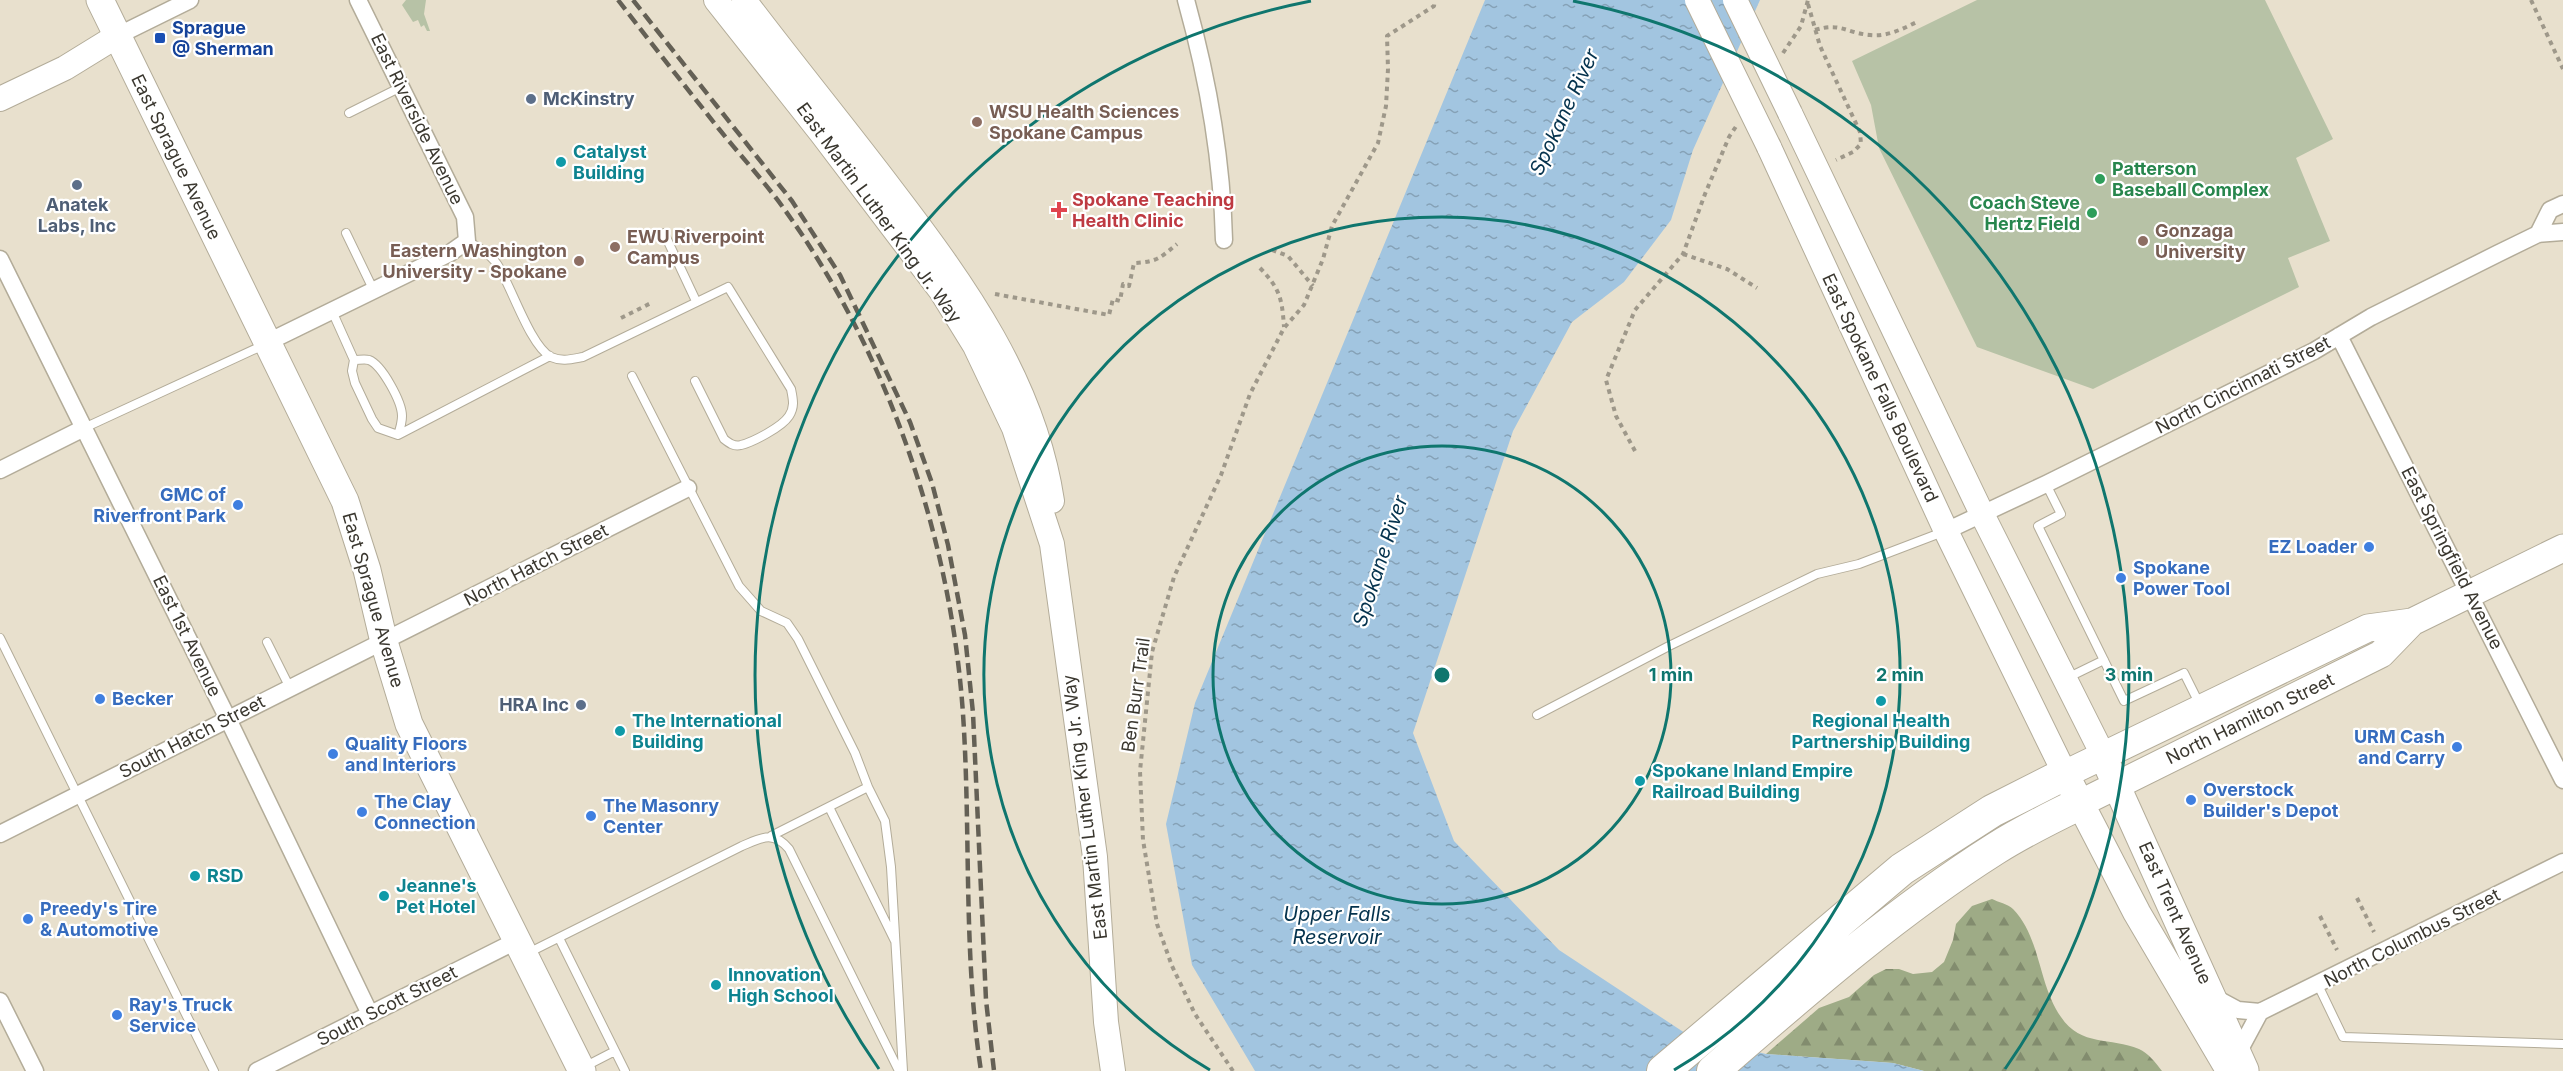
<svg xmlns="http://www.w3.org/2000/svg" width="2563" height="1071" font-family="Inter,sans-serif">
	<defs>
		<pattern id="forest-firs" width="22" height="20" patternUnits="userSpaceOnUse" patternTransform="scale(1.5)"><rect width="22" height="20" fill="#9eab86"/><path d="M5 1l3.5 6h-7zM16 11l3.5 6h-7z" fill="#828c6e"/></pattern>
		<pattern id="water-ripples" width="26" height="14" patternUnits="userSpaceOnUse" patternTransform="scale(1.5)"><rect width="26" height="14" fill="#a2c5e0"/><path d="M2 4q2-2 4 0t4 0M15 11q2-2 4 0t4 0" fill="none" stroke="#85a1b6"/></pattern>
	</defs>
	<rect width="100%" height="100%" fill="#e8e0cd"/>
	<path fill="#b7c2a6" d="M406,0H426L424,14L430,31H427L424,25L421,27L418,20L413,22L402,5Z
		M1977,0H2265L2333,139L2296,158L2330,241L2288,258L2299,287L2093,389L1977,347L1879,148L1871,105L1852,61Z"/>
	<path fill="url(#forest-firs)" d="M1992,899C1998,902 2008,904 2013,909C2041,938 2038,984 2061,1017C2081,1047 2111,1037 2139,1049C2148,1053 2156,1063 2162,1071H1924L1893,1063L1766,1054L1819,1008L1849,997L1874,975L1886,969H1899L1913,974L1932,972L1944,962L1953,940L1956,924L1972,906Z"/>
	<path fill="url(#water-ripples)" d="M1485,0H1760L1693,150L1671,220L1624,282L1572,322L1513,431L1413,733L1454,841L1559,950L1688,1035L1766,1054L1893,1063L1924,1071H1255L1192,965L1166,824L1195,703Z"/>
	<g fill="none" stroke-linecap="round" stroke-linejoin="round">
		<g stroke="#b3ac99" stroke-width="10">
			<path id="lane" d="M349,113L401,87
				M346,233L374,291
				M664,233L696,301
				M467,241C477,246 490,254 497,264C511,285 530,346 551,357C562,362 572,359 583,357L728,287L791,389C793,399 795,407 789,416C782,427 753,442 741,445C734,447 729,443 724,439L695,381
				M332,311L354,360L352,371L355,383L372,419L378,428L398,435L550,356
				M354,360C359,360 365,359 369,360C382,365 402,402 402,416C402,423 400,429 398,435
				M632,376L739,586L761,611L787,623L798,639L855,753L868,787L771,836
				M84,428L266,344
				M2046,484L2061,514L2038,526L2124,701L2184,673L2200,705
				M0,638L214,1071
				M267,642L290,688
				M2065,679L2104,660
				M1537,715L1669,646L1817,574L1859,564L1943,532
				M868,787L885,821L891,867L903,1071
				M829,807L895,941
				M559,938L625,1071
				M526,954L742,846C761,838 773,830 789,849L899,1071
				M2318,985L2343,1037L2563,1044
				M584,1067L615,1051"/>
		</g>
		<g stroke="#b3ac99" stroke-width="19">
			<path id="street" d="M1186,0C1208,79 1222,158 1224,240
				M117,36L190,0
				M2538,234L2550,210L2563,204
				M0,259L228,719L370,1014
				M2339,336L2563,780
				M266,343L450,253L467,241L465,217L358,0
				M0,470L84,428
				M1946,531L2046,484L2314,351L2371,317L2497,254L2538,234L2563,232
				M0,834L688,488
				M2212,996L2238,1010L2260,1012
				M0,1001L35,1071
				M2238,1053L2260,1012L2563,862
				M257,1071L518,940"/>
		</g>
		<g stroke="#b3ac99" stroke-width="26">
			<path id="secondary" d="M716,0L822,134L941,291L975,346L1014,428L1052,544L1095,857L1106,1022L1113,1071
				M744,0C793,65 845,128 894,193C965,286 1034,382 1052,501
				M0,99L65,68L117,36
				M1790,113L1982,514L2103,755
				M1769,147L1946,531L2065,774"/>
		</g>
		<g stroke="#b3ac99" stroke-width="29">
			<path id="primary" d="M100,0L345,501L367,570L384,642L409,724L582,1071
				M2109,769L2245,1070
				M2079,804L2381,654L2412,622L2563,548
				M2230,1071L2137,913L2065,774L2368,628L2412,622"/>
		</g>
		<g stroke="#b3ac99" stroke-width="34">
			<path id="highway" d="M1663,1071L1902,869L1992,811L2065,774
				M1713,1071C1803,993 1894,913 1995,849C2022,832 2050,818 2079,804"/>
		</g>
		<path stroke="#9e988a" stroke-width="4" stroke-dasharray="4.5 4.5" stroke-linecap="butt" d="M2531,0L2563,69
			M1808,4L1820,46L1860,132L1861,144L1853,152L1836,160
			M1815,30C1841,22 1846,33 1870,35C1888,37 1904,28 1919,21
			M1783,53L1801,26L1808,0
			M1272,250L1288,256L1313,286
			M1683,254L1727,269L1757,288
			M1260,268C1280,289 1282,298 1284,327
			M995,294L1109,315L1113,299L1120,301L1123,284L1129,286L1134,263C1157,262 1160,258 1177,244
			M621,318L653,302
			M1635,451L1616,416L1606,380L1635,310L1683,254L1705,194L1729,137L1737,125
			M2357,898L2374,932
			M2320,916L2337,950
			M1233,1071L1195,1014L1172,966L1157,924L1143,840L1140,771L1152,652L1174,577L1221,475L1250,394L1284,328L1304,305L1323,259L1332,226L1378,143L1386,106L1388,69L1387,36L1434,6L1435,0"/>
		<use href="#lane" stroke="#fff" stroke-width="8"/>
		<use href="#street" stroke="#fff" stroke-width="16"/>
		<use href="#secondary" stroke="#fff" stroke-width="24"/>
		<use href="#primary" stroke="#fff" stroke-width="27"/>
		<use href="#highway" stroke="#fff" stroke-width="32"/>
		<path stroke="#646055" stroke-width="4.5" stroke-dasharray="12 6" stroke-linecap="butt" d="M618,0C651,43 685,86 719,129C740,155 763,180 782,206C887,350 951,537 963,714C971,833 963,953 981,1071
			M633,0L792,201L840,275L910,422L932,483L948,545L965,635L973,713L986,1000L994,1071"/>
		<g stroke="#b3ac99" stroke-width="26" stroke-linecap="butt">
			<path id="secondary-bridge" d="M1697,0L1769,147
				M1735,0L1790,113"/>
		</g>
		<use href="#secondary-bridge" stroke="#fff" stroke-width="24"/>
	</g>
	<g fill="none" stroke="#0f766e" stroke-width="3">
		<circle cx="1442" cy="675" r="229"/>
		<path d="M1210 1070A458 458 0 1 1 1674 1070"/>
		<path d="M879 1069A687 687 0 0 1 1311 1M1573 1A687 687 0 0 1 2005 1069"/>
	</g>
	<rect fill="#1a4fb4" stroke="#fff" stroke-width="2" x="154" y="32" width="12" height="12" rx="3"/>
	<g fill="#5c6f8a" stroke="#fff" stroke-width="2">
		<circle cx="531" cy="99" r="6"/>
		<circle cx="77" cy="185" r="6"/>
		<circle cx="581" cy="705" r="6"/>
	</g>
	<g fill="#8d6e63" stroke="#fff" stroke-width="2">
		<circle cx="977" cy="122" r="6"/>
		<circle cx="2143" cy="241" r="6"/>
		<circle cx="615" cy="247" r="6"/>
		<circle cx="579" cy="261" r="6"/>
	</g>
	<g fill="#0f9aa8" stroke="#fff" stroke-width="2">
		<circle cx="561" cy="162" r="6"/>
		<circle cx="1881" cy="701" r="6"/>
		<circle cx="620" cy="731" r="6"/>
		<circle cx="1640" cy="781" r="6"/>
		<circle cx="195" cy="876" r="6"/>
		<circle cx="384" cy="896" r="6"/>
		<circle cx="716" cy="985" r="6"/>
	</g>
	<g fill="#2e9e5b" stroke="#fff" stroke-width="2">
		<circle cx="2100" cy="179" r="6"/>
		<circle cx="2092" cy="213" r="6"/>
	</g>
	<path fill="#e0444e" stroke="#fff" stroke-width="2" d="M1056 201h6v6h6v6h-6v6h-6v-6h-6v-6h6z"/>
	<g fill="#3f7fe0" stroke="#fff" stroke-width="2">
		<circle cx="238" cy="505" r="6"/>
		<circle cx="2369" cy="547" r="6"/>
		<circle cx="2121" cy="578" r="6"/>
		<circle cx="100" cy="699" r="6"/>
		<circle cx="2457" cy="747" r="6"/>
		<circle cx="333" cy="754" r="6"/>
		<circle cx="2191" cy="800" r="6"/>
		<circle cx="362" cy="812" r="6"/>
		<circle cx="591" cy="816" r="6"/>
		<circle cx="28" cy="919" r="6"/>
		<circle cx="117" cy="1015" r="6"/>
	</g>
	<g text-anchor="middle" stroke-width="4.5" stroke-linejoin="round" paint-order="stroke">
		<g font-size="18" font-weight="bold" fill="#164399" stroke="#fff" text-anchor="start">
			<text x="172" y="34">Sprague<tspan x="172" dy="21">@ Sherman</tspan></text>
		</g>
		<g font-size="18" font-weight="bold" fill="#4e5e75" stroke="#fff" text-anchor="start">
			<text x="543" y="105">McKinstry</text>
			<text x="77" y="211" text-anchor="middle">Anatek<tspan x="77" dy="21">Labs, Inc</tspan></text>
			<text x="569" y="711" text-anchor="end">HRA Inc</text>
		</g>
		<g font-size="18" font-weight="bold" fill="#785e54" stroke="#fff" text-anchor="start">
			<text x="989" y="118">WSU Health Sciences<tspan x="989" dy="21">Spokane Campus</tspan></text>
			<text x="2155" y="237">Gonzaga<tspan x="2155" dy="21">University</tspan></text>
			<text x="627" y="243">EWU Riverpoint<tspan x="627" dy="21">Campus</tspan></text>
			<text x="567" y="257" text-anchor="end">Eastern Washington<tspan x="567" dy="21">University - Spokane</tspan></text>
		</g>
		<g font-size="18" fill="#3a372f" stroke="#fff">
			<text transform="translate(417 119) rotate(64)" y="6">East Riverside Avenue</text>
			<text transform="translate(176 157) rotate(64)" y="6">East Sprague Avenue</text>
			<text transform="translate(879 213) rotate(54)" y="6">East Martin Luther King Jr. Way</text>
			<text transform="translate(2243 385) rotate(-27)" y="6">North Cincinnati Street</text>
			<text transform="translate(1880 388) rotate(65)" y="6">East Spokane Falls Boulevard</text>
			<text transform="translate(2452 558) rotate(63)" y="6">East Springfield Avenue</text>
			<text transform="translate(536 565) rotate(-27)" y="6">North Hatch Street</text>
			<text transform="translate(373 600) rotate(74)" y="6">East Sprague Avenue</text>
			<text transform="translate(187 636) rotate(64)" y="6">East 1st Avenue</text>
			<text transform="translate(1136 695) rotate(-82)" y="6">Ben Burr Trail</text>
			<text transform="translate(2250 719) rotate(-26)" y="6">North Hamilton Street</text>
			<text transform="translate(192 737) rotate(-27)" y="6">South Hatch Street</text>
			<text transform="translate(1085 807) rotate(-97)" y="6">East Martin Luther King Jr. Way</text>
			<text transform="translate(2175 913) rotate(66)" y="6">East Trent Avenue</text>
			<text transform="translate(2412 938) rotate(-27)" y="6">North Columbus Street</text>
			<text transform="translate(387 1006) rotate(-27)" y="6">South Scott Street</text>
		</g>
		<g font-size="18" font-weight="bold" fill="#0d838f" stroke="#fff" text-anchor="start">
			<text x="573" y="158">Catalyst<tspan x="573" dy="21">Building</tspan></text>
			<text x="632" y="727">The International<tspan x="632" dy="21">Building</tspan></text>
			<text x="1881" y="727" text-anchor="middle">Regional Health<tspan x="1881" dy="21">Partnership Building</tspan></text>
			<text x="1652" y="777">Spokane Inland Empire<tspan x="1652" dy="21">Railroad Building</tspan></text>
			<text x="207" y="882">RSD</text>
			<text x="396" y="892">Jeanne's<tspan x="396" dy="21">Pet Hotel</tspan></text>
			<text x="728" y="981">Innovation<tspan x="728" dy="21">High School</tspan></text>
		</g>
		<g font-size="18" font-weight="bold" fill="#27864d" stroke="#fff" text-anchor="start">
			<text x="2112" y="175">Patterson<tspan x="2112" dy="21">Baseball Complex</tspan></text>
			<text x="2080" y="209" text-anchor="end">Coach Steve<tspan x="2080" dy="21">Hertz Field</tspan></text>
		</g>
		<g font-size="18" font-weight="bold" fill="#be3a42" stroke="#fff" text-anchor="start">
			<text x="1072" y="206">Spokane Teaching<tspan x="1072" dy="21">Health Clinic</tspan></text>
		</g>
		<g font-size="18" font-weight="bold" fill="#366cbe" stroke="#fff" text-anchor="start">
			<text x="226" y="501" text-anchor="end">GMC of<tspan x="226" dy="21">Riverfront Park</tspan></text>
			<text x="2357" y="553" text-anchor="end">EZ Loader</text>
			<text x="2133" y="574">Spokane<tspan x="2133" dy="21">Power Tool</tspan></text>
			<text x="112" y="705">Becker</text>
			<text x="2445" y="743" text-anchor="end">URM Cash<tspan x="2445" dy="21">and Carry</tspan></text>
			<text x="345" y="750">Quality Floors<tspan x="345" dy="21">and Interiors</tspan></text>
			<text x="2203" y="796">Overstock<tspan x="2203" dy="21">Builder's Depot</tspan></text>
			<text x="374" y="808">The Clay<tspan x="374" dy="21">Connection</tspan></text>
			<text x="603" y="812">The Masonry<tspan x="603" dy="21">Center</tspan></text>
			<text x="40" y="915">Preedy's Tire<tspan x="40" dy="21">&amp; Automotive</tspan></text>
			<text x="129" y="1011">Ray's Truck<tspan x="129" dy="21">Service</tspan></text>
		</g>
		<g font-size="20" font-style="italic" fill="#04324d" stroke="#fff">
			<text transform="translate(1564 112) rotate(-65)" y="7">Spokane River</text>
			<text transform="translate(1380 561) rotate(-72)" y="7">Spokane River</text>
			<text x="1337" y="921">Upper Falls<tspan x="1337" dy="23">Reservoir</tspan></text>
		</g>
	</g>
	<circle cx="1442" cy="675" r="9" fill="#0f766e" stroke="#fff" stroke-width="3"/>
	<g font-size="18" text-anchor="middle" font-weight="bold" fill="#0f766e" stroke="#fff" stroke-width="4.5" stroke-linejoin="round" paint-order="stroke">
		<text x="1671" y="681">1 min</text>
		<text x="1900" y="681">2 min</text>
		<text x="2129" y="681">3 min</text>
	</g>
</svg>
